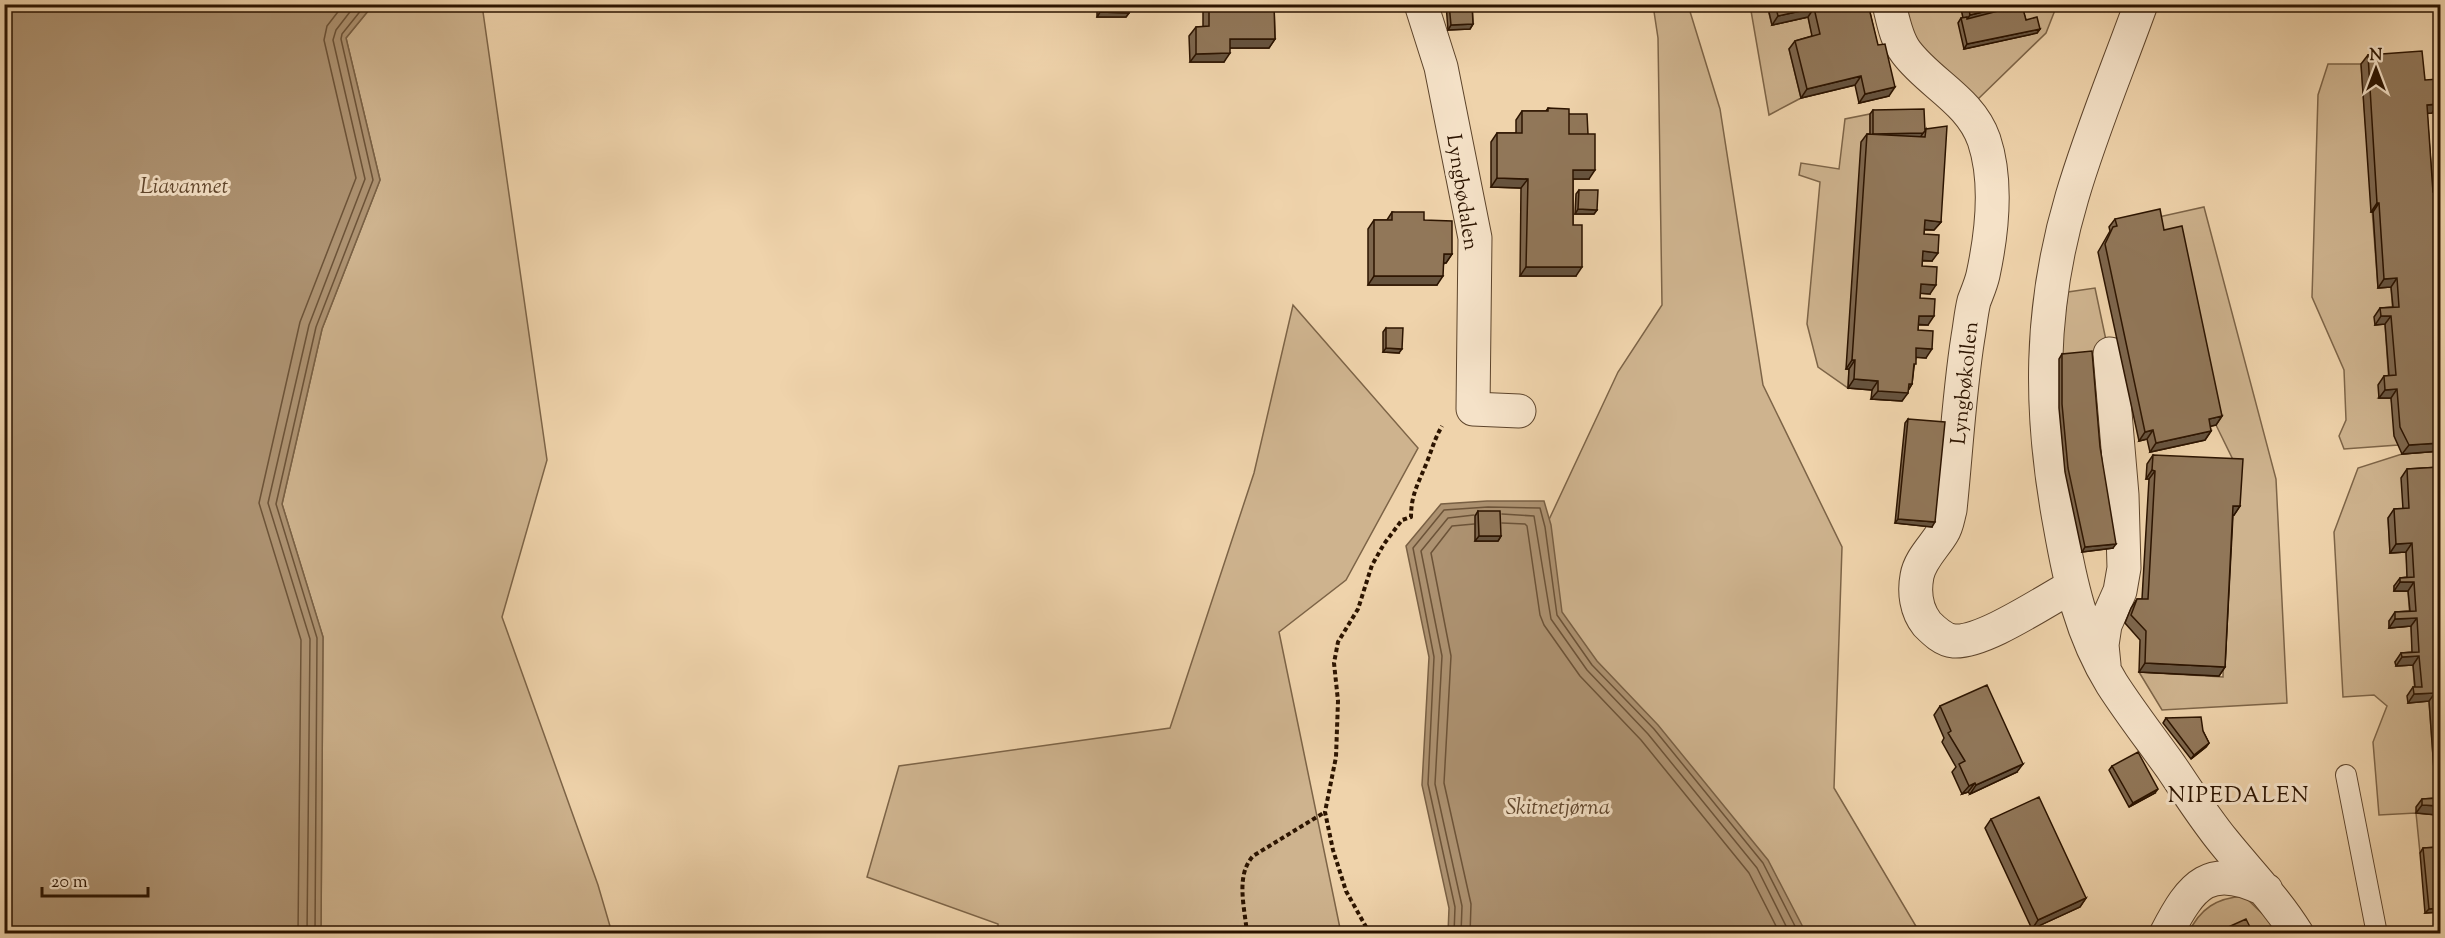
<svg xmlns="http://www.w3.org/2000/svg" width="2445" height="938" font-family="'Sorts Mill Goudy',serif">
	<rect width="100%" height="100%" fill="#efd3ab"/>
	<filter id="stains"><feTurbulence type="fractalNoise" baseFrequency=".00333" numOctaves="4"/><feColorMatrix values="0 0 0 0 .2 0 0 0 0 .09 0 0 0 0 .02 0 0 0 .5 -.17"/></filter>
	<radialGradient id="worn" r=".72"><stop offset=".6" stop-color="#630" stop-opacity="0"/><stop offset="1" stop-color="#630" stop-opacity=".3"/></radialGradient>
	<path fill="#ceb38e" stroke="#7d6447" stroke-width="1.5" d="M373,5H482L547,460L502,617L598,885L612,933H321L323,637L282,504L322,329L380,180L346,38Z
		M1653,5H1688L1720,109L1763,385L1842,547L1834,788L1920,933H1760L1510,603L1618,372L1662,305L1658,38Z
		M1750,5H1767L1772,25L1808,17L1814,43L1789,49L1801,98L1769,115Z
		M1902,5H2057L2046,33L1975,102L1909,34Z
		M2328,64H2361L2378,288L2391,287L2393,316L2385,324L2389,384L2378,398H2391L2398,445L2344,449L2339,436L2346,420L2344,370L2312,297L2318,95Z
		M1870,114V139L1847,369H1849L1848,388L1818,367L1807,324L1820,182L1799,175L1801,163L1839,169L1845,119Z
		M2204,207L2276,479L2287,703L2162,710L2139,672L2223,677L2227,515H2234L2237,468L2216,425L2158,239L2154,218Z
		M2095,288L2107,345L2102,354L2059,359L2068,292Z
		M1293,305L1418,448L1346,580L1279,632L1341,933H998V924L867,877L899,766L1170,728L1254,473Z
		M2440,451V475L2403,515L2388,518L2390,553L2406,552L2408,585L2394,586V591H2408L2410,620L2389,621V628L2411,626L2413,660L2395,662L2396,666L2413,665L2415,695L2429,701L2440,851L2420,853L2416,813L2379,815L2373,742L2387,706L2374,695L2343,697L2334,532L2358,468L2402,454Z
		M2244,896L2274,925L2278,933L2188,934C2200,908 2217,898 2244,896Z"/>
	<path fill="#ad9271" stroke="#796044" stroke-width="1.5" d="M5,4L373,5L346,38L380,180L322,329L282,504L323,637L321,933H5Z
		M1487,501H1544L1551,525L1562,612L1597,661L1658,725L1768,860L1806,933H1448L1449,908L1422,785L1429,657L1406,546L1441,504Z"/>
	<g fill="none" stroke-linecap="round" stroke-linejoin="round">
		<path stroke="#6c5338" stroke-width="1.5" d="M1502,514L1534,516L1551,619L1587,670L1648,734L1757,868L1790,934
			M1502,523L1525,524L1527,526L1540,615L1544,625L1580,676L1641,740L1749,873L1780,934
			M298,934L301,640L259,503L300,322L356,178L324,40L327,26L344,4
			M307,934L310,639L268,503L309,325L365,179L333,40L336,30L356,4
			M315,934L317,638L276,504L316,327L373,180L341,39L342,34L366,4
			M1454,934L1455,907L1428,784L1434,657L1413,548L1444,510L1488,507L1540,508L1545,527L1557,615L1592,665L1654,729L1763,863L1799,934
			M1461,934L1462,906L1435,784L1442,656L1421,551L1448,518L1474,515
			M1470,934L1471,904L1444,783L1451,656L1431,553L1452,526L1474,524"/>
		<g stroke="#5d442b" stroke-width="22">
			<path id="lane" d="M2346,775L2377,934"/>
		</g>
		<g stroke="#5d442b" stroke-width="35">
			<path id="street" d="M1421,4L1441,67L1475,238L1473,409L1519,411
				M1889,4C1893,20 1896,39 1906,52C1930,84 1970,100 1984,140C1998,182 1992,233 1983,275C1981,284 1977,293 1974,301C1971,313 1970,326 1968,337C1959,394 1956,453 1950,510C1948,517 1947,526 1943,532C1935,546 1920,559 1917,576C1914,592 1916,610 1927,624C1934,631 1943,640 1954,641C1983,643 2043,602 2071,587
				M2141,4C2118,68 2091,132 2072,197C2039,308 2039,412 2060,525C2070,582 2081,634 2112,684C2130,712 2151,739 2171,767C2188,792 2205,819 2224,842C2249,873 2276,900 2297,934
				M2104,665L2102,645L2105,625L2120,591L2124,568L2122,495L2110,354
				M2166,934C2192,884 2209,862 2266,890"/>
		</g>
		<path stroke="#2c1400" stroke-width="4" stroke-dasharray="4.5 3" stroke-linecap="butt" d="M1247,934C1245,908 1235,876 1253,856L1325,812
			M1370,934L1346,891L1333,850L1325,812L1336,757L1338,701L1334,663L1338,642L1358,609L1372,565L1384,544L1402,520L1411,517C1411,494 1419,482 1427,462C1432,449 1435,438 1442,426"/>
		<use href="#lane" stroke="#f5e2c8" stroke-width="20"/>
		<use href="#street" stroke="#f5e2c8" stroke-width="33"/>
	</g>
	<path fill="#7d664d" stroke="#2c1400" stroke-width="1.5" d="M1097,4H1129V13L1126,17H1097Z
		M1203,4H1274L1275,39L1269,48H1230L1224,62H1190L1189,36L1196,27H1203Z
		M1446,4H1472L1473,24L1470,29L1448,30Z
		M1767,4H1868L1889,96L1859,103L1855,85L1801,98L1789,49L1795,41L1812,36L1808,17L1772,25Z
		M1960,4H2019L2018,6L2025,8L2023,11L2026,20L2040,29L2037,33L1964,49L1958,23L1961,18H1963Z
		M2368,55L2425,80L2432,113H2427L2433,192L2440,201L2434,208L2437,252H2440V270H2439V273H2440V451L2402,454L2394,436L2391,398H2379L2378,385L2384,376H2389L2385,324L2375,325L2374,317L2380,308L2393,307L2391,287L2378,288L2373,212H2371L2361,64Z
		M1548,108L1569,114L1589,179H1573V225L1576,276H1520L1521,188L1491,187V142L1497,133H1516V120L1522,111H1546Z
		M1873,110L1925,131L1926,129L1941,222L1934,230H1924V234L1932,261H1922V266L1930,294L1920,293V298L1928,325H1918V330L1926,358L1916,357L1914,367L1912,384L1902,401L1871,399L1872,390L1848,388L1849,369H1846L1861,142L1867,134H1870V114Z
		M1579,190L1597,210L1594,214H1575L1576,194Z
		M1392,212L1424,220L1452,254L1446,263H1444L1437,285H1368V229L1374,220H1387Z
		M2115,219L2164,230L2222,416L2216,425L2210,426L2211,431L2205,440L2150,452L2147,439L2139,441L2098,252L2110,231L2109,227Z
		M1386,328L1399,353L1383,352V332Z
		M2062,354L2100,447L2113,548L2082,552L2065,472L2059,408V359Z
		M1908,419L1932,527L1895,523L1905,423Z
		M2153,455L2240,506L2234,515H2233L2225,667L2219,676L2139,672L2140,640L2125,623L2131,608L2137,599H2142L2149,479H2146L2147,464Z
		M2440,467V912L2425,913L2420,853L2423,848L2439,847L2437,815L2416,813V807L2422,799L2436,798L2429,701L2408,703L2407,696L2413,687H2415L2413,665L2396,666L2395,662L2401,653L2412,652L2411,626L2389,628V621L2395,612L2410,611L2408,591H2394V586L2400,578L2407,577L2406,552L2390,553L2388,518L2394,509H2403L2401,478L2407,469Z
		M1478,511L1501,536L1498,541H1475V516Z
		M1940,706L2017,772L1970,794L1968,792L1962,794L1952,772L1956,767L1942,742L1944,738L1934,715Z
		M2166,718L2203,731L2209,743L2206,747L2191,759L2163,723Z
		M2112,766L2155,793L2129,807L2109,770Z
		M1991,819L2086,898L2080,907L2032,929L1985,828Z"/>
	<path fill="#66533e" stroke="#2c1400" stroke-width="1.5" d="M2016,4H2019L2013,12L1964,24L1970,15Z
		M1814,8L1808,17L1772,25L1778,16Z
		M1100,12L1129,13L1126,17H1097Z
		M1473,24L1470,29L1448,30L1451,25Z
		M2040,29L2037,33L1964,49L1967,44Z
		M1230,39H1275L1269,48H1224Z
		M1230,53L1224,62H1190L1196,54Z
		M1861,76L1855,85L1801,98L1807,89Z
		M1895,87L1889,96L1859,103L1865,94Z
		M2438,104L2432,113L2420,114L2427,105Z
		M1923,133L1920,138L1873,134Z
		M1573,170H1595L1589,179H1567Z
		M1497,178L1528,179L1521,188L1491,187Z
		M2434,201H2440L2434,210Z
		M2377,203H2379L2373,212H2371Z
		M1578,209L1597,210L1594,214H1575Z
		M1925,220L1941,222L1934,230L1919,229Z
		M1923,251L1938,253L1932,261L1917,260Z
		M1444,254H1452L1446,263H1438Z
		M1526,267H1582L1576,276H1520Z
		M1374,276H1443L1437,285H1368Z
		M2397,278L2391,287L2378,288L2384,279Z
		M1921,284L1936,285L1930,294L1915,293Z
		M1919,316H1934L1928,325L1913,324Z
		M2381,316H2391L2385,324L2375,325Z
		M1386,348L1402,349L1399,353L1383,352Z
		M1916,348L1932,349L1926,358L1910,357Z
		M1852,360H1855L1849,369H1846Z
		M1854,379L1878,381L1872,390L1848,388Z
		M1909,384H1912L1907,392L1908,393L1902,401L1871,399L1878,391Z
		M2397,389L2391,398H2379L2385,390Z
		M2222,416L2216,425L2203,428L2209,419Z
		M2153,430L2147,439L2139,441L2145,432Z
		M2211,431L2205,440L2150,452L2156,443Z
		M2440,443V451L2402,454L2409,445Z
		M2152,470L2155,471L2149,479H2146Z
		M2233,506H2240L2234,515H2227Z
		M1898,519L1935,522L1932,527L1895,523Z
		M1479,536H1501L1498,541H1475Z
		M2412,543L2406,552L2390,553L2396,544Z
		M2116,544L2113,548L2082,552L2085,547Z
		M2400,582H2414L2408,591H2394Z
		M2417,618L2411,626L2389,628L2395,619Z
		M2419,656L2413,665L2396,666L2402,657Z
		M2145,663L2225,667L2219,676L2139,672Z
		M2435,693L2429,701L2408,703L2414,694Z
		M2209,743L2206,747L2191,759L2194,755Z
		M2023,764L2017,772L1970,794L1976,785Z
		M1975,783L1968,792L1962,794L1969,786Z
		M2158,789L2155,793L2129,807L2133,803Z
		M2422,805L2440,806V809L2437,815L2416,813Z
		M2086,898L2080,907L2032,929L2038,920Z
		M2440,908V912L2425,913L2429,909Z"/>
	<path fill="#917759" stroke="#2c1400" stroke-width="1.5" d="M1100,4H1129V13L1100,12Z
		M1209,4H1274L1275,39H1230V53L1196,54V27L1209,26Z
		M1449,4H1472L1473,24L1451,25Z
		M1775,4H1868L1878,45L1885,44L1895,87L1865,94L1861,76L1807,89L1795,41L1820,34L1814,8L1778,16Z
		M1968,4H2016L1970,15Z
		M2025,4V8L2023,9L2026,20L2037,17L2040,29L1967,44L1961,18L1967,17V19Z
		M2422,51L2425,80L2439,79L2438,104L2427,105L2433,192H2439L2440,201H2434L2437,252H2440V261L2438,262L2439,273H2440V443L2409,445L2400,427L2397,389L2385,390L2384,376L2396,375L2391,316H2381L2380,308L2399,307L2397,278L2384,279L2379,203H2377L2368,55Z
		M1548,108L1569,109V134H1595V170H1573V225H1582V267H1526L1528,179L1497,178V133H1522V111H1548Z
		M1924,109L1925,131L1923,133L1873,134V110Z
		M1569,114H1587L1588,134H1569Z
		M1947,126L1941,222L1925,220L1924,234L1939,235L1938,253L1923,251L1922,266L1937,267L1936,285L1921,284L1920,298L1935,299L1934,316H1919L1918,330L1933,331L1932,349L1916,348V364H1914L1912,384H1909L1908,393L1878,391V381L1854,379L1855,360H1852L1867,134L1925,137L1926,129Z
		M1579,190H1598L1597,210L1578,209Z
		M2160,209L2164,230L2182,226L2222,416L2209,419L2211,431L2156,443L2153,430L2145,432L2105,244L2113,227L2117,226L2115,219Z
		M1392,212H1424V220L1452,221V254H1444L1443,276H1374V220H1392Z
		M1386,328H1403L1402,349L1386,348Z
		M2092,351L2100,447L2116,544L2085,547L2068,468L2062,404V354Z
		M1908,419L1945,422L1935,522L1898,519Z
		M2153,455L2243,459L2240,506H2233L2225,667L2145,663L2146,631L2131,615L2137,599H2148L2155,471L2152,470Z
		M2440,467V769L2435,693L2414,694L2413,687H2422L2419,656L2402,657L2401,653L2419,652L2417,618L2395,619V612L2416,611L2414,582H2400V578L2414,577L2412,543L2396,544L2394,509L2409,508L2407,469Z
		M1478,511H1500L1501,536H1479Z
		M1987,685L2023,764L1976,785L1975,783L1969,786L1959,764L1965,761L1948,733L1951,731L1940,706Z
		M2201,717L2203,731L2209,743L2194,755L2166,718Z
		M2138,752L2158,789L2133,803L2112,766Z
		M2039,797L2086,898L2038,920L1991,819Z
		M2440,798V806L2422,805V799Z
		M2440,847V908L2429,909L2423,848Z
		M2246,919L2253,933H2215Z"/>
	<g text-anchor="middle" stroke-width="6" stroke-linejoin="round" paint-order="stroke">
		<g font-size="21" fill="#2c1400" stroke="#f5e2c8">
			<text transform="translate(1463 192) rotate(81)" y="7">Lyngbødalen</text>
			<text transform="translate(1964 383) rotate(-84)" y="7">Lyngbøkollen</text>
		</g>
		<g font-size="22" font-style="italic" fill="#60462d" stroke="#f5e2c8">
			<text x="184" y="193">Liavannet</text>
			<text x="1558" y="814">Skitnetjørna</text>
		</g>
		<g font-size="22" letter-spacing="1.5" fill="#2c1400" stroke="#f5e2c8">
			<text x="2239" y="802">NIPEDALEN</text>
		</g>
	</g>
	<rect width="2445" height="938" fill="none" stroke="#efd3ab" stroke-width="24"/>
	<rect x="6" y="6" width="2433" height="926" fill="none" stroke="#2c1400" stroke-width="3"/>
	<rect x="12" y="12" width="2421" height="914" fill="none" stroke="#2c1400" stroke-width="1.5"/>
	<g transform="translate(2376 69)" stroke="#f5e2c8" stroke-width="4.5" paint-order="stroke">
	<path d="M0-4.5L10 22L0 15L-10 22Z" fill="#2c1400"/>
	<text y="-9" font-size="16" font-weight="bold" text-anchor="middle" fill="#2c1400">N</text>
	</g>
	<path d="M42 887v9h106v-9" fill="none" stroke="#2c1400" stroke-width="3"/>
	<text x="51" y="887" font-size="18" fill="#2c1400" stroke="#f5e2c8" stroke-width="4.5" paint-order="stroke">20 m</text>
	<rect width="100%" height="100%" filter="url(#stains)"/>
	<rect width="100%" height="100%" fill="url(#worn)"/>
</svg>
